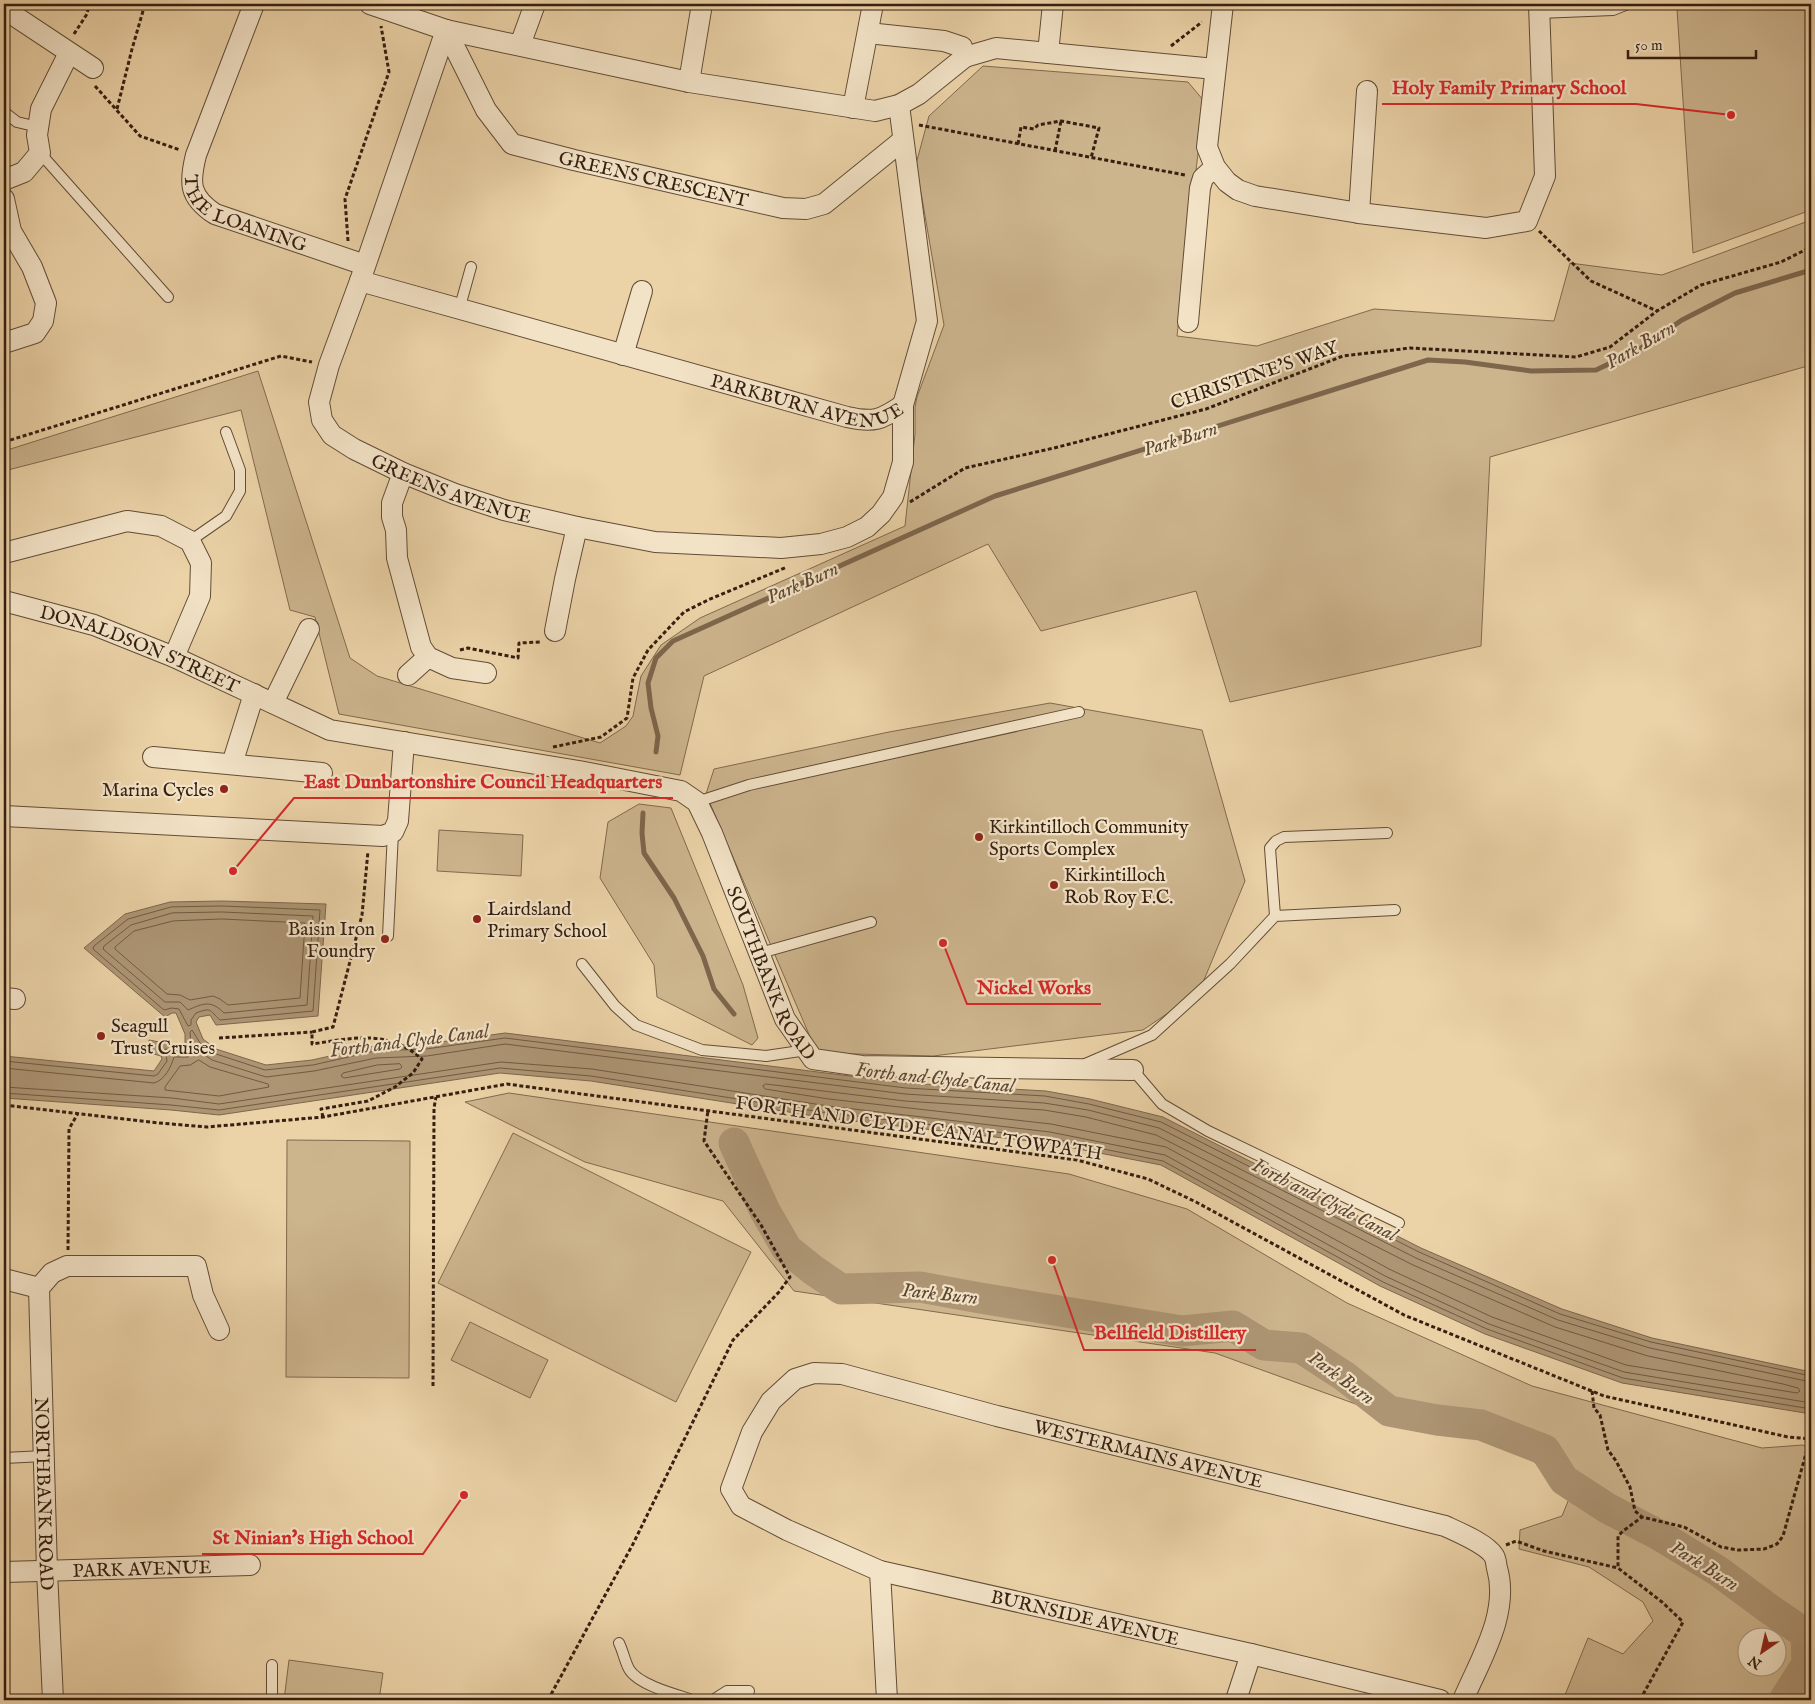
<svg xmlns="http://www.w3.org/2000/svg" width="1815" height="1704" font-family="'IM FELL English',serif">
	<rect width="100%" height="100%" fill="#ebd2a7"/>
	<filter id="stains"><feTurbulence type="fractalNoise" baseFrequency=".004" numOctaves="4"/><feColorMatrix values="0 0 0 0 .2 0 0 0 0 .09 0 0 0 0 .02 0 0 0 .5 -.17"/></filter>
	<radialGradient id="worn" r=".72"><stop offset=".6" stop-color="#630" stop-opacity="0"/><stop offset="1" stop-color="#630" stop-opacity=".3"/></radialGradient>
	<path fill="#ccb48d" stroke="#806a4e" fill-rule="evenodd" d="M1677,9L1811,10V210L1693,253Z
		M983,66L1188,82L1204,101L1177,336L1257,346L1374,309L1554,321L1570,263L1662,275L1811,220V365L1490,457L1481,646L1230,702L1196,591L1041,631L988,544L704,676L680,775L339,714L315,617L290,610L241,410L4,471V451L258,371L350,658L377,676L600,743L626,726L633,716L641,676L661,645L700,618L905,526L915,434V407L917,397L944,325L916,164L929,116Z
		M1050,703L1202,730L1245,881L1199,992L1143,1030L933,1056L817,1053L706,794L714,769L889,732Z
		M639,804L671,808L743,985L758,1038L752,1045L657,997L654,965L600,878L608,822Z
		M439,830L523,835L521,876L437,871Z
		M509,1093L1069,1174L1187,1209L1347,1303L1532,1386L1762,1448L1803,1445L1811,1450V1700H1563L1588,1638L1623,1654L1653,1621L1643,1602L1589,1567L1519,1549L1520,1530L1562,1516L1573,1489L1564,1485L1507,1441L1430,1431L1215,1353L794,1291L723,1201L585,1162L465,1102ZM1748,1636H1778V1666H1748Z
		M513,1133L751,1252L676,1402L438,1283Z
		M287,1140L410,1141L409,1378L286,1377Z
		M470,1322L548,1360L530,1398L451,1360Z
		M289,1660L383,1673L379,1700H284Z"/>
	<path fill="#ad9574" stroke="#7d664c" d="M222,901L326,904L318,1016L216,1025L210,1015L199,1017L196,1022L203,1039L216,1049L266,1065L312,1060L375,1046L426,1044L505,1033L906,1083L1046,1091L1090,1099L1163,1117L1421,1248L1562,1309L1652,1338L1811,1372V1414L1622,1383L1485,1334L1380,1286L1161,1165L1048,1143L827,1118L591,1081L500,1073L219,1115L171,1110L4,1098V1056L154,1071L162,1059L161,1056L147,1052L149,1040L185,1047V1034L176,1013H172L165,1017L84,948L125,914L170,902Z"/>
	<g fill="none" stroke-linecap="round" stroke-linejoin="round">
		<path stroke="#715a42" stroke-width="1" d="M222,906L320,910L313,1011L220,1020C209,1010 212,1007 196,1013L191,1020V1025L188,1026L179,1009L172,1008L164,1010L93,949L94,946L128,919L171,907Z
			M222,912L313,916L307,1005L224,1013C211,1000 204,1003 188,1010L180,1002H165L103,949L104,946L131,925L172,913Z
			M222,919L305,923L300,998L228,1005L220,999L213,996L190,1000L180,995L167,994L115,949V947L134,931L173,921Z
			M199,1060L210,1067L268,1084L269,1087L219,1096L165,1090V1087L180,1066L190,1065Z
			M4,1061L154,1076L158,1074L167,1061L165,1049L184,1052L189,1049L191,1045L190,1032L192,1030L200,1043L213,1053L265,1070L313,1065L375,1051L426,1049L505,1038L906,1088L1045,1096L1089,1104L1161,1122L1419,1252L1560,1314L1651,1342L1811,1376
			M400,1064L402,1067L400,1069L344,1078L341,1076L343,1073L377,1065Z
			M4,1068L154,1083C165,1080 171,1067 174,1057H188L197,1050L212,1060L266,1077L314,1071L376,1058L427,1056L505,1044L905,1094L1044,1103L1088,1110L1159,1128L1416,1258L1558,1320L1650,1348L1811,1382
			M766,1084L905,1101L1044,1110L1086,1117L1156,1135L1413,1265L1555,1327L1648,1356L1783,1384L1798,1388L1800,1391L1797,1393L1626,1365L1492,1317L1389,1269L1166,1147L1051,1124L829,1099L765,1089L763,1086Z
			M4,1087L172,1098L219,1104L501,1062L592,1069L828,1106L1050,1132L1165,1155L1385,1276L1489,1324L1624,1372L1811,1403
			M4,1093L171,1105L219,1110L500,1068L591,1076L827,1113L1049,1138L1163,1161L1383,1282L1487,1329L1623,1378L1811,1409"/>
		<path stroke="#7d664c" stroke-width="5" d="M656,752L658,736L651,708L648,683L656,658L673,641L995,496L1428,360L1465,362L1531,371L1596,370L1638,350L1682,320L1735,293L1811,270
			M643,813L642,833L644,853L674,898L703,956L714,989L734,1014"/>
		<path stroke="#ad9574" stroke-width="31" d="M734,1143L765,1211L787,1249L813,1270L841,1289L920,1287L980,1298L1182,1331L1233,1326L1264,1345L1301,1348L1344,1376L1389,1411L1437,1420L1481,1425L1545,1450L1564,1480L1607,1508L1659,1535L1718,1571L1772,1611L1806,1634L1807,1664L1784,1700"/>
		<g stroke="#624c36" stroke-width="12">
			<path id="lane" d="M1539,13L1613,10L1628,4
				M4,112L17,122L38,127
				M40,153L168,297
				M459,310L471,267
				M190,541L226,516L240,491V470L226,432
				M697,802L749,785L1079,712
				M1275,916L1270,848L1276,841L1284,837L1387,833
				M388,936L393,832
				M760,953L871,922
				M582,964L615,1006L636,1025L702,1050L766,1056L807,1050
				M1085,1064L1152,1035L1230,964L1275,916L1395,910
				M1133,1070L1162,1104L1208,1131L1399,1223
				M4,1458L44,1456
				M619,1643C623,1651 625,1662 629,1669C638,1685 677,1695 693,1700
				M272,1700V1665
				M713,1700L727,1691H749"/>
		</g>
		<g stroke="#624c36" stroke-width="22">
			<g id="street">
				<path id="s1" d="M254,4L196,155C189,183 189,197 215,214L365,265"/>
				<path d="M370,4L446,30L689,82L875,111L899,105L919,94L965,57L996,48L1215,69"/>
				<path d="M1223,4L1207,147L1215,167L1227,182L1238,190L1255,196L1359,213L1486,228L1527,221L1545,176L1539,4"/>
				<path d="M4,9L93,68"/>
				<path id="s2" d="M446,30L360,281L329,365L319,402L322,420L332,435L354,449L403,473L455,494L504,510L577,527L655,542L781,548L821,544L847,537L867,527L881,514L893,497L903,462V405L927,321L899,105"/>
				<path id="s3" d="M446,30L486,110L512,144L574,160L783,208L806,209L824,204L903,140"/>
				<path d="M868,33L944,41L962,47L965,57"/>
				<path d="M520,45L535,4"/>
				<path d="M1048,53L1053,4"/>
				<path d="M689,82L702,4"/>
				<path d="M853,108L873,4"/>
				<path d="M4,180L24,172L40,153L37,135L41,109L69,53"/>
				<path d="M4,199L11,231L32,267L46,303L43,321L35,333L4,343"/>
				<path d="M1359,213L1367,91"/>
				<path id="s4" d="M360,281L847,417C874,423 881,420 903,405"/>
				<path d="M1188,322L1200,188L1203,178L1215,167"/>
				<path d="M623,355L642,291"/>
				<path d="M403,473L392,503V517L396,530L397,558L421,647L428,657L452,668L486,673"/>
				<path d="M4,553L127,521L161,526L190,541L201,563L200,596L174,657"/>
				<path id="s5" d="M4,601L94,625L174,657L330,730L579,771L681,791L697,802L712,833L785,1019L813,1059L862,1066L1133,1070"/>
				<path d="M555,631L565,579L577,527"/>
				<path d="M408,675L428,657"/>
				<path d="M273,703L309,629"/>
				<path d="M153,757L322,773"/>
				<path d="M232,764L254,694"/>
				<path d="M4,816L383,836L393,832L398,821L404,742"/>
				<path d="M4,998L15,999"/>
				<path d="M4,1279L39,1288"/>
				<path id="s6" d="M39,1288L47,1571L53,1700"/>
				<path d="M39,1288L52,1273L67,1266H196L203,1295L219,1330"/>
				<path d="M880,1571L887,1700"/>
				<path id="s7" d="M4,1572L250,1565"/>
				<path d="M1236,1700L1251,1654"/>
				<path id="s8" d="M1440,1700L1251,1654L880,1571L787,1530L741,1506L731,1489L752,1432L771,1401L795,1379L814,1373L842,1374L997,1416L1445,1526C1458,1532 1487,1544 1494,1556C1496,1559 1496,1564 1497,1568C1510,1613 1480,1660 1463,1700"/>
			</g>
		</g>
		<path stroke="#351f10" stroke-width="3" stroke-dasharray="4 2.5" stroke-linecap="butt" d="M74,34L87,14L89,4
			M1171,46L1202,22
			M95,86L140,136L180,150
			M117,109L132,49L145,4
			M919,125L1185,175
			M1018,144L1021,127L1034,129L1038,125L1061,121L1099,128L1091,158
			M1055,151L1061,121
			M1539,231L1591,281L1657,311
			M348,241L345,199L389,72L381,26
			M4,442L281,356L312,362
			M910,502L965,468L1054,448L1206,409L1343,356L1410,348L1576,357L1610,347L1657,311L1701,285L1781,262L1811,247
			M460,650L468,648L518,658L519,643L541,642
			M553,747L601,737L627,718L633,678L648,650L684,612L708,600L787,567
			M219,1038L312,1032
			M4,1105L159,1123L207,1127L323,1117L507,1084L1077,1160L1148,1179L1196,1202L1404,1315L1604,1396L1788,1437L1811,1439
			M323,1117L321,1109L368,1101L395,1087L413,1073L422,1059C388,1029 353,1038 312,1044V1032L333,1027L362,915L368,851
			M68,1250L69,1129L78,1113
			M433,1386L434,1108L436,1097
			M1592,1391L1594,1408L1600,1415L1608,1450L1616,1461L1630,1487L1635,1511L1641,1516
			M1506,1545L1516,1541L1544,1551L1618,1568
			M548,1700L633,1544L733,1340L779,1292L790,1277L761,1225L704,1141L708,1110
			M1640,1700L1683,1622L1662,1602L1618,1568V1536L1623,1531L1642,1517L1684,1527L1721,1547L1738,1550L1764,1549L1777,1544L1783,1536L1810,1439"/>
		<use href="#lane" stroke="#f2e2c6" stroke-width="10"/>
		<use href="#street" stroke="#f2e2c6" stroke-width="20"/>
	</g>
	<g fill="#8f2418" stroke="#f2e2c6" stroke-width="2">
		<circle cx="224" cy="789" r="5"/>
		<circle cx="979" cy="837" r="5"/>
		<circle cx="1054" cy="885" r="5"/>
		<circle cx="477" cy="919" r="5"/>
		<circle cx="385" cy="939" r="5"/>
		<circle cx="101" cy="1036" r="5"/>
	</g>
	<g text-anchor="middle" stroke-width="4.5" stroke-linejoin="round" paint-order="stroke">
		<g font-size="19" fill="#351f10" stroke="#f2e2c6">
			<text dy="7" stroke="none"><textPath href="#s3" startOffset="278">GREENS CRESCENT</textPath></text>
			<text dy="7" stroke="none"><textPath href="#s1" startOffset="254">THE LOANING</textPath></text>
			<text transform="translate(1254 374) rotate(-19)" y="7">CHRISTINE'S WAY</text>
			<text dy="7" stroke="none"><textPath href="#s4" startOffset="464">PARKBURN AVENUE</textPath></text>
			<text dy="7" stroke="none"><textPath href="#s2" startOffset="561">GREENS AVENUE</textPath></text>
			<text dy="7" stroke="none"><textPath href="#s5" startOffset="144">DONALDSON STREET</textPath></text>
			<text dy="7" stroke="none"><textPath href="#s5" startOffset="914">SOUTHBANK ROAD</textPath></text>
			<text transform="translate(919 1127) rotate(8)" y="7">FORTH AND CLYDE CANAL TOWPATH</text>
			<text dy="7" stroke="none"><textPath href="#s8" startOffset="1242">WESTERMAINS AVENUE</textPath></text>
			<text dy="7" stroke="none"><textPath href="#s6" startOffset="206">NORTHBANK ROAD</textPath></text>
			<text dy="7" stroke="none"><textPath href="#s7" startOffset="138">PARK AVENUE</textPath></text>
			<text transform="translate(1085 1617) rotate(13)" y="7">BURNSIDE AVENUE</text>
		</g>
		<g font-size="19" fill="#351f10" stroke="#f2e2c6" text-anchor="start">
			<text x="214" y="796" text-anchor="end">Marina Cycles</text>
			<text x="989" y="833">Kirkintilloch Community<tspan x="989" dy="22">Sports Complex</tspan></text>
			<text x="1064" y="881">Kirkintilloch<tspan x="1064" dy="22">Rob Roy F.C.</tspan></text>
			<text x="487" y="915">Lairdsland<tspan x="487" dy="22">Primary School</tspan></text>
			<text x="375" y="935" text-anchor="end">Baisin Iron<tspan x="375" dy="22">Foundry</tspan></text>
			<text x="111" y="1032">Seagull<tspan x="111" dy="22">Trust Cruises</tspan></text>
		</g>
		<g font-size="20" font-style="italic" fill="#5f4833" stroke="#f2e2c6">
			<text transform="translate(1640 344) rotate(-30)" y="7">Park Burn</text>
			<text transform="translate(1180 438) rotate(-17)" y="7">Park Burn</text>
			<text transform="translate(802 582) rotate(-24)" y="7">Park Burn</text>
			<text transform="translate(409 1040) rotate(-7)" y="7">Forth and Clyde Canal</text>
			<text transform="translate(935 1077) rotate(6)" y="7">Forth and Clyde Canal</text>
			<text transform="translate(1325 1199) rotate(27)" y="7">Forth and Clyde Canal</text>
			<text transform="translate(940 1293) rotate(6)" y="7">Park Burn</text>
			<text transform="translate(1342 1377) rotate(36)" y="7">Park Burn</text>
			<text transform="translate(1705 1565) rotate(32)" y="7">Park Burn</text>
		</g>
	</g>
	<path fill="none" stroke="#d62828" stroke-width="2" d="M1731 115L1636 104H1382M233 871L294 798H673M943 943L967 1004H1101M1052 1260L1084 1350H1256M464 1495L423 1554H202"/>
	<g fill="#d62828" stroke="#f2e2c6" stroke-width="2">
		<circle cx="1731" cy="115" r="5"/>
		<circle cx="233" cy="871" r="5"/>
		<circle cx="943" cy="943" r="5"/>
		<circle cx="1052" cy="1260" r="5"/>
		<circle cx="464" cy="1495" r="5"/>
	</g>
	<g font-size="20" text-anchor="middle" font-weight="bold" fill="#d62828" stroke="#f2e2c6" stroke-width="4.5" stroke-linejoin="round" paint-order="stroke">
		<text x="1509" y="94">Holy Family Primary School</text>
		<text x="483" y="788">East Dunbartonshire Council Headquarters</text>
		<text x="1034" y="994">Nickel Works</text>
		<text x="1170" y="1339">Bellfield Distillery</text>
		<text x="313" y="1544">St Ninian's High School</text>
	</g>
	<rect width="1815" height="1704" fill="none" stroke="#ebd2a7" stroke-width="20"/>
	<rect x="5" y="5" width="1805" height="1694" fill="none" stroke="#351f10" stroke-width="2.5"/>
	<rect x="10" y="10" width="1795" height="1684" fill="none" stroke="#351f10"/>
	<g transform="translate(1762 1652) rotate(214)"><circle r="24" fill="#f2e2c6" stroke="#a6947d"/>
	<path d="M0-4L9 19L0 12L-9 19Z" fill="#8f2418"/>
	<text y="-8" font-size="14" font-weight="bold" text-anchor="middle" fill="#351f10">N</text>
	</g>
	<path d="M1628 50v8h128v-8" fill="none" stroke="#351f10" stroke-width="2.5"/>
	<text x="1635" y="50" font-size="15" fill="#351f10" stroke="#f2e2c6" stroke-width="4" paint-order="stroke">50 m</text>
	<rect width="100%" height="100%" filter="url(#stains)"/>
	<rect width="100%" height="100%" fill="url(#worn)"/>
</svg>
